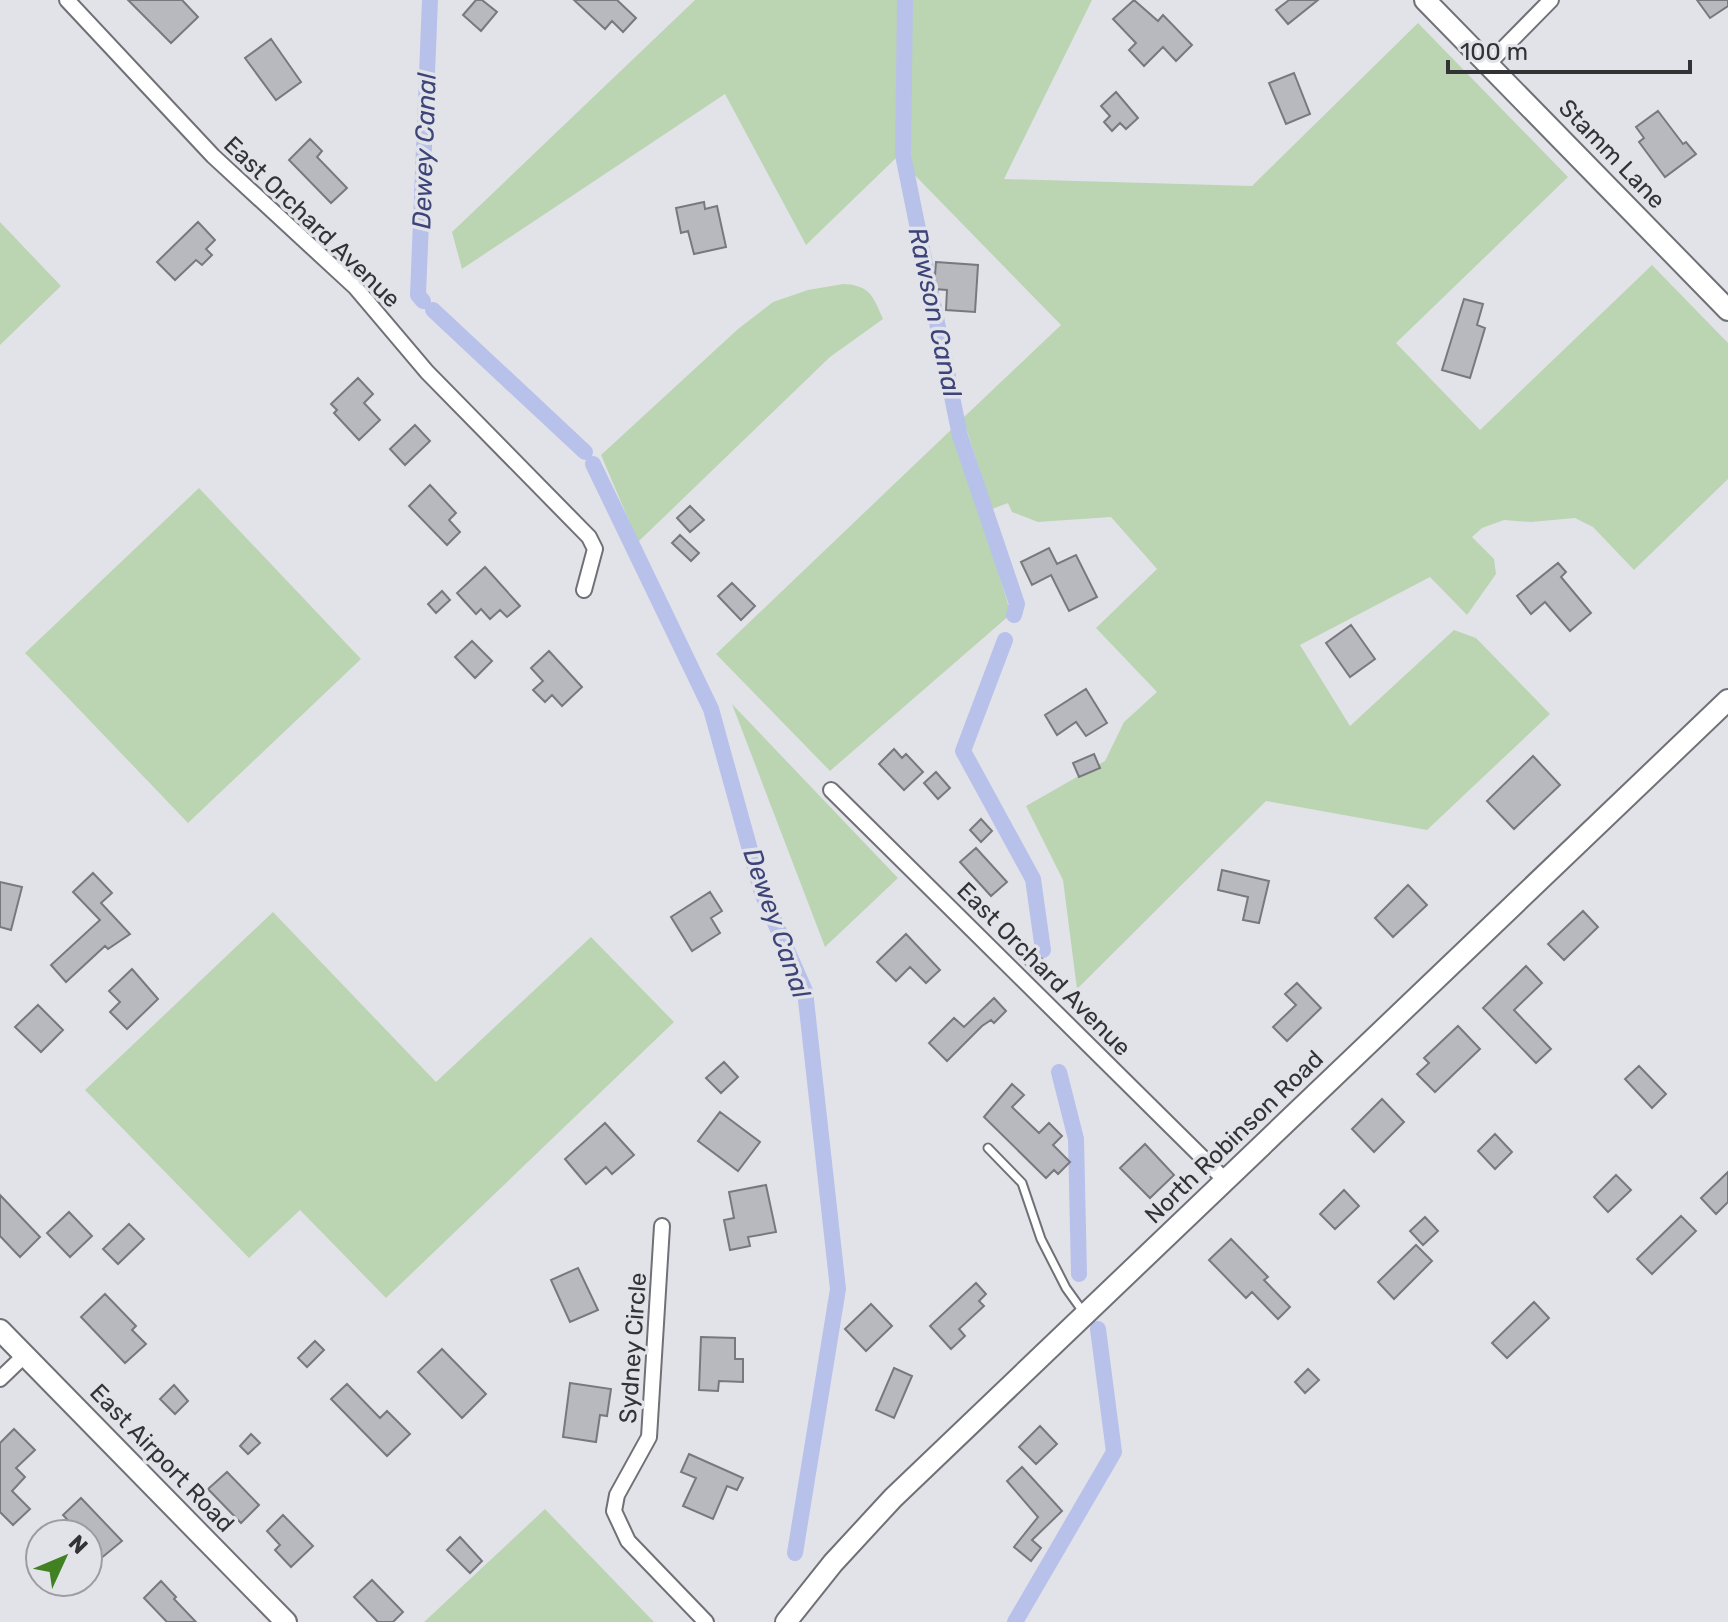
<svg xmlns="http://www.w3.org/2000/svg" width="1728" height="1622" font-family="Rubik,sans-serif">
	<rect width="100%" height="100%" fill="#e2e3e9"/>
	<path fill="#bbd5b2" d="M695,0H1092L1004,179L1252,186L1418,23L1568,177L1396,343L1480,430L1652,265L1728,343V479L1634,570L1593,527L1575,518L1531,522L1504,520L1482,528L1472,537L1494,559L1496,574L1467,615L1430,577L1300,645L1350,726L1454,630L1476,638L1550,714L1427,830L1266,801L1077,989L1063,880L1026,806L1105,761L1124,722L1157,692L1096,628L1157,569L1111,517L1038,522L1012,512L1008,503L992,509L963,418L1061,325L897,157L806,245L725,94L462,269L452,232Z
		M0,222L61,286L0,345Z
		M843,284C870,285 873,296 883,319L830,357L638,542L601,455L738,329L773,302L808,290Z
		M954,427L1011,614L830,771L716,654Z
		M199,488L361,659L188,823L25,653Z
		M732,704L898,878L825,947Z
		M273,912L436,1082L591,937L674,1022L386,1298L300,1210L249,1258L85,1090Z
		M545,1509L654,1622H424Z"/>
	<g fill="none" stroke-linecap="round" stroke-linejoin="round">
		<path stroke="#b8c1ea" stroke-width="16" d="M905,0L903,155L960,436L1017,604L1014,615
			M423,301L418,295L430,0
			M433,310L585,452
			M593,464L711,709L762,893L805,991L838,1289L795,1553
			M1005,640L963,751L1033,879L1043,950
			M1059,1072L1076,1139L1079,1274
			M1015,1622L1114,1452L1098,1329"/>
	</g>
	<path fill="#b8b9bf" stroke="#78797e" stroke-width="2" d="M128,0H182L198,17L171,43Z
		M476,0H482L497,12L481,31L463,15Z
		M574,0H617L636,18L623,32L612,21L605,29Z
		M1134,0L1158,21L1163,15L1192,45L1176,61L1163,47L1144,66L1129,50L1136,43L1113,19Z
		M1289,0H1318L1288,24L1276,10Z
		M1697,0H1728V6L1710,18Z
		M271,39L301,82L276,100L245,58Z
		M1294,73L1310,114L1286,124L1269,83Z
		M1116,92L1138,118L1126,129L1120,123L1112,131L1104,122L1110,116L1101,106Z
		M1658,111L1683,144L1686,142L1696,154L1665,177L1639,142L1644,138L1636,127Z
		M310,139L322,151L317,157L347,188L331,203L289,160Z
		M704,202L705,209L717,206L726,247L694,254L688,231L681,233L676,208Z
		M198,222L215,240L206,249L212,255L202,265L196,260L175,280L157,262Z
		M936,262L978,265L975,312L946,310L947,290L934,289Z
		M1464,299L1483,304L1477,325L1485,328L1470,378L1442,370Z
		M358,378L373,394L364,403L380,420L359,440L334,413L337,410L331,404Z
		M415,425L430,441L405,465L390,449Z
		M430,485L456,513L449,520L460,532L447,545L409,506Z
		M690,506L704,520L690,532L677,518Z
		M680,535L699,553L691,561L672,543Z
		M1049,548L1057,564L1076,555L1097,597L1069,611L1051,575L1032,585L1021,562Z
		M1558,563L1566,572L1561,577L1591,613L1570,631L1545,602L1531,614L1517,596Z
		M485,567L520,606L507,617L500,610L490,619L481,609L476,614L457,593Z
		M732,583L755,606L741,620L718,596Z
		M442,591L450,600L436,613L428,604Z
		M1351,625L1375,659L1350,677L1326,643Z
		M472,641L492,661L475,678L455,657Z
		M549,651L582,687L562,706L552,695L545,702L533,690L543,681L531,668Z
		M1086,689L1107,723L1086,736L1076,722L1057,735L1045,715Z
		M894,749L902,758L906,754L923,772L904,790L879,764Z
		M1094,754L1100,768L1079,777L1073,763Z
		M1533,756L1560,785L1514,829L1487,801Z
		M936,772L950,788L938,799L924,783Z
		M981,819L992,831L981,842L970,830Z
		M976,848L1007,882L991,896L960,862Z
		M1222,870L1269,881L1259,923L1243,920L1248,897L1218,890Z
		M93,873L112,893L101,903L130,934L108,949L105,946L66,982L51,965L100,920L73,892Z
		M0,882L22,887L11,930L0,927Z
		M1408,885L1427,905L1393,937L1375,918Z
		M710,892L722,911L711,918L720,933L692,951L671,917Z
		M1583,911L1598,927L1564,960L1548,944Z
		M906,934L940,970L926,983L910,967L896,981L877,962Z
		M1025,941L1043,960L1032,971L1014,952Z
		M1526,966L1542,983L1514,1010L1551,1049L1536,1063L1483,1008Z
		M132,969L158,999L127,1029L110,1012L120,1002L109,991Z
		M1297,983L1321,1008L1287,1041L1273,1027L1296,1005L1285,994Z
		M994,998L1006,1011L994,1023L991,1020L982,1026L947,1061L929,1043L954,1018L964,1027Z
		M38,1005L63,1030L41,1052L15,1027Z
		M1458,1026L1480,1049L1435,1092L1417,1074L1429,1063L1424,1058Z
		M724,1062L738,1077L721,1093L706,1078Z
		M1639,1066L1666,1094L1652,1108L1625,1079Z
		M1012,1084L1024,1095L1012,1107L1039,1133L1049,1123L1062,1136L1053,1145L1070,1162L1058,1174L1054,1170L1046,1178L984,1117Z
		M1382,1099L1404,1122L1374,1152L1352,1129Z
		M720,1112L760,1142L738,1171L698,1141Z
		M605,1123L634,1155L612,1174L606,1167L586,1184L565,1159Z
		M1495,1134L1512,1152L1495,1169L1478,1151Z
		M1145,1144L1174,1175L1150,1198L1120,1168Z
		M1728,1172V1202L1716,1214L1701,1198Z
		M1616,1175L1631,1190L1608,1212L1594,1197Z
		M766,1185L776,1232L748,1237L750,1246L730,1250L724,1220L734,1218L729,1192Z
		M1344,1190L1359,1206L1335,1229L1320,1214Z
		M0,1195L40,1237L20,1257L0,1236Z
		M69,1212L92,1236L70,1257L47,1233Z
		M1681,1216L1696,1231L1652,1274L1637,1259Z
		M1425,1217L1438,1231L1423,1245L1410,1231Z
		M129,1224L144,1239L118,1264L103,1249Z
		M1231,1239L1268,1277L1264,1280L1290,1307L1278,1319L1252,1292L1246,1298L1209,1260Z
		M1416,1245L1432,1261L1394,1299L1378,1282Z
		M578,1268L598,1310L570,1322L551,1280Z
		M976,1283L986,1294L979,1301L984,1306L959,1329L965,1336L951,1349L930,1326Z
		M105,1294L136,1326L132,1330L146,1344L125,1363L81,1317Z
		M1534,1302L1549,1318L1507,1358L1492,1343Z
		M871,1304L892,1326L866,1351L845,1329Z
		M701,1337L735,1338V1359H743V1382L719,1381L718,1391L699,1390Z
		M315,1341L324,1350L307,1367L298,1358Z
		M442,1349L486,1394L462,1418L418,1372Z
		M894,1368L912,1376L894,1418L876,1410Z
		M1308,1369L1319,1380L1305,1393L1295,1382Z
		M570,1383L611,1389L607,1416L600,1415L596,1442L563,1437Z
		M347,1384L380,1418L387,1411L410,1434L387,1456L331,1399Z
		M174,1385L188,1401L175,1414L160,1399Z
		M1040,1426L1057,1444L1036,1464L1019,1447Z
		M14,1429L35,1450L16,1468L25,1477L12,1491L30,1509L13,1525L0,1512V1443Z
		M251,1434L260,1443L248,1454L240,1446Z
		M689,1454L743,1478L737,1490L727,1486L713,1519L683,1506L696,1478L681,1472Z
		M1022,1467L1062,1511L1032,1540L1041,1548L1031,1561L1014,1547L1038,1517L1007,1481Z
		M227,1472L259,1505L241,1523L208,1489Z
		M81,1498L122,1541L88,1569V1534H81L63,1515Z
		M283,1515L313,1546L291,1567L275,1550L280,1545L267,1531Z
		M460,1537L482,1561L470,1573L447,1550Z
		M372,1580L403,1612L393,1622H378L354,1597Z
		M161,1581L176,1597L174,1599L196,1622H167L144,1598Z"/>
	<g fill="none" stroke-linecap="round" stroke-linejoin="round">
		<g stroke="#707176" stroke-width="11">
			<path id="lane" d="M988,1148L1022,1183L1041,1239L1066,1288L1084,1313"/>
		</g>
		<g stroke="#707176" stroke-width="18">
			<path id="street" d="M67,0L213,156L355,287L427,372L589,537L595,549L584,590
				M1488,64L1551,0
				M831,790L1226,1181
				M662,1226L649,1437L617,1495L614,1511L628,1541L706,1622
				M0,1379L25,1355"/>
		</g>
		<g stroke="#707176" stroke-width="24">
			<path id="secondary" d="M1425,0L1728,310
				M0,1330L286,1622
				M786,1622L833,1563L893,1498L1728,700"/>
		</g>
		<use href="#lane" stroke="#fff" stroke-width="7"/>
		<use href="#street" stroke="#fff" stroke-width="14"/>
		<use href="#secondary" stroke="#fff" stroke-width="20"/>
	</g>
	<g text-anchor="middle" stroke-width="7" stroke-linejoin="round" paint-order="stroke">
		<g font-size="24" fill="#323335" stroke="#e2e3e9">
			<text transform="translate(1612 154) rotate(46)" y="8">Stamm Lane</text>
			<text transform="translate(312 222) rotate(44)" y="8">East Orchard Avenue</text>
			<text transform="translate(1044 969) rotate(45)" y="8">East Orchard Avenue</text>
			<text transform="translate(1234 1137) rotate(-44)" y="8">North Robinson Road</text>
			<text transform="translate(633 1348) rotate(-86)" y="8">Sydney Circle</text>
			<text transform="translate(162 1458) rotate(46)" y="8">East Airport Road</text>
		</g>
		<g font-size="26" font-style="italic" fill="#3d4479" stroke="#e2e3e9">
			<text transform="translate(424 151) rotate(-88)" y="9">Dewey Canal</text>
			<text transform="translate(935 312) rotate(78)" y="9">Rawson Canal</text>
			<text transform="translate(777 923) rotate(71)" y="9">Dewey Canal</text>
		</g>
	</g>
	<g transform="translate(64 1558) rotate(46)"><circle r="38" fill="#e2e3e9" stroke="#9c9da1" stroke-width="2"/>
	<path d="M0-6L14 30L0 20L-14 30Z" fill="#418122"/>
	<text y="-12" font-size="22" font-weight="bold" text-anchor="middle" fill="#323335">N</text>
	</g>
	<path d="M1448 60v12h242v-12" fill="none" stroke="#323335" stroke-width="4"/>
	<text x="1460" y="60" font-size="24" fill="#323335" stroke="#e2e3e9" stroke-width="6" paint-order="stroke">100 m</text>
</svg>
